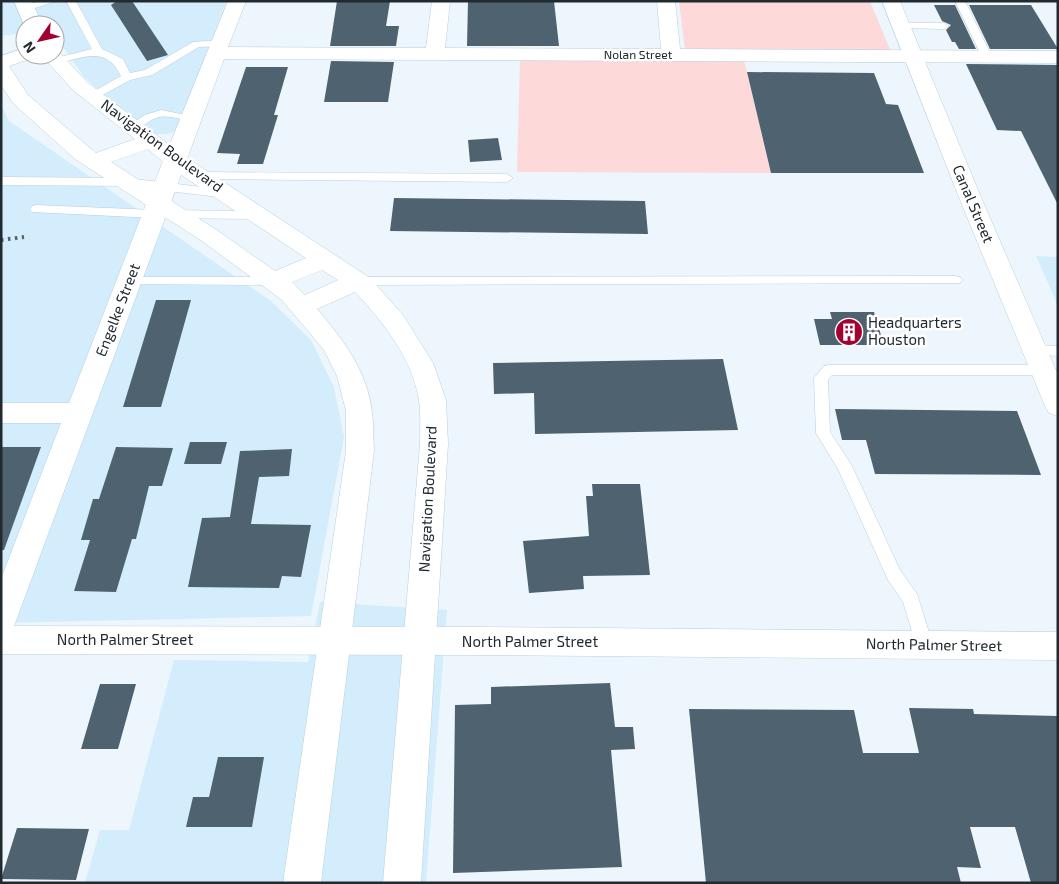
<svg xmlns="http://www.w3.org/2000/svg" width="1059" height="884" font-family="'Exo 2',sans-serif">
	<rect width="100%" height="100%" fill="#edf6fc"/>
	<path fill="#d3edfc" d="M1,1H226L176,131L168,134H154L118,108L84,77L55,35V25H25V33L1,36Z
		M1,104L9,121L271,301L311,340L334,387L344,437L311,616L1,623Z
		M1036,256L1058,257V306Z
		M320,602L447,610L426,883H85L100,830H129L174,660L308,662Z"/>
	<path fill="#fdd9da" d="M679,1H870L891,52L685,51Z
		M520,59L744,60L771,173L517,172Z"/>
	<path fill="#4e636f" d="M117,1H132L168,55L147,61L111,5Z
		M337,1H390L386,26H399L396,46H330Z
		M468,1H554L559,46H467Z
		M934,5H955L976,49H959L955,42H952L946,30L951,25L942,21Z
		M969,5H1031L1058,49H990Z
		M331,61L394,62L388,102H324Z
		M966,64L1058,65V205L1021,131L997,130Z
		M246,67H288L274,115H278L263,164H237L240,154L217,153Z
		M747,72L874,73L886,104L898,105L924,173H771Z
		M498,138L502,160L470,162L468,140Z
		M394,198L645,201L648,234L390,231Z
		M156,300H191L161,407H123Z
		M830,312H874L884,345H820L814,319H832Z
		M723,359L738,430L535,434L534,393L494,394L493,363Z
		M835,409L1017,411L1041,475L875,474L866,440H842Z
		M190,442H227L221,464H184Z
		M1,447H41L4,550H1Z
		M116,447L173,448L162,486H149L136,539H132L116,592L74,591L90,540H81L93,499H99Z
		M292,449L289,476L259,477L251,524L311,525L301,577L282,576L279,588L188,587L202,518L230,517L240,451Z
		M592,484H640L650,575L583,576L584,589L529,593L523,541L589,536L586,496H593Z
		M610,683L615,727H633L635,749L611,750L622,867L453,873L455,705L491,704V687Z
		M100,684H136L118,749H81Z
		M909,708L973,709L974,714L1058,716V883H1031L1015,827H970L981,868L957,867L961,883H706L689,709L854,710L863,753H919Z
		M218,757H264L252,827H186L193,797H209Z
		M17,828L89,829L76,880L1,879Z"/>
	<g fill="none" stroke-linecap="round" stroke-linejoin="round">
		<g stroke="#b8d0de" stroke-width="1">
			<path id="service" d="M39,1H56L26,11L21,8Z
				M66,1H76L102,49L123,59L130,73L145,70L193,42L221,40L226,43L221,46L199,47L152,75L130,80L97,98H89L88,96L89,94L121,76C106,45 83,58 56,64L52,63L51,61L52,59L92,49Z
				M955,1H965L992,57L991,59L987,60L982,57Z
				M902,23H944L949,26L944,29L898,28L897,26Z
				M161,110L196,117L198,119L192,122C182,120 170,115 159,117C148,119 140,132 129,129L127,127L145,115Z
				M198,172L507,174L513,178L507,182L194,179L192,176L194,173Z
				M1,177L126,178L227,190L233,194L227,198L126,186L1,185Z
				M36,205L155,210L259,211L265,215L259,219L155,218L32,212L30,209L32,206Z
				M955,276L960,277L962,280L960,283L358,285L353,284L351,281L353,278L358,277Z
				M129,277H273L278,278L280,281L278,284L273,285L124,284L122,281L124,278Z
				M1034,345L1058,346V356L1029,354L1027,350L1029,346Z
				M829,365H1043L1048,366L1050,370L1048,374L1043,375H832L828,380L830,432L852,466L900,570L917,594L933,645L930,651L924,653L918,651L903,602L888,580L838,469L816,433L814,378L824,366Z"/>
		</g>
		<g stroke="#b8d0de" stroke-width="1">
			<path id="minor" d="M228,1H246L228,47L426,48L432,1H450L445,48L661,49L657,1H675L680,49L1058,51V63L224,59L14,626L476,627L1058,632V660L476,655L1,654V579L61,423H1V403H69L157,176Z"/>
		</g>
		<g stroke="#b8d0de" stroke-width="1">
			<path id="tertiary" d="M882,1H900L980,195L1058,375V416L1049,413L1045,406L958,195Z"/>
		</g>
		<g stroke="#b8d0de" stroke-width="1">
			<path id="primary" d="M14,1H32L42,25H25V27Z
				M25,48V55H34L32,58L9,66L28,95L91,149L96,153L135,139L74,91L41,55H55V50L58,51L88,83L184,156L370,278L403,315L433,363L446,400L448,444L421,883H383L420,444C420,430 421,415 419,401C413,359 383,322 355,292L317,309C343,339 368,372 372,413C374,425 373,438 374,451L321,883H283L346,451V411L337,376L324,350L282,300L202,241L75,159L13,103L1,85V56ZM148,149L168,166L306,258L275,271L218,231L111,162ZM322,270L338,280L305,295L292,282Z"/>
		</g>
		<use href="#service" fill="#fff" fill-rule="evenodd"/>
		<use href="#minor" fill="#fff" fill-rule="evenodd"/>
		<use href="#tertiary" fill="#fff" fill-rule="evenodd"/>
		<use href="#primary" fill="#fff" fill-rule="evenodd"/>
		<path stroke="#586166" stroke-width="4" stroke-dasharray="2.5 4.5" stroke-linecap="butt" d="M1,240L24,237"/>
	</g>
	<defs>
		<g id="building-disc" transform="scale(1.4375)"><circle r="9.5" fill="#a2022f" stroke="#fff"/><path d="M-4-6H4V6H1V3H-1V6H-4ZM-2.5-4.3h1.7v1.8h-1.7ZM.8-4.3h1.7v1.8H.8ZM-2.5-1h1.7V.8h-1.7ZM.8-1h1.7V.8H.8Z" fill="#fff"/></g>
	</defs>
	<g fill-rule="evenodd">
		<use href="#building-disc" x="849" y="332"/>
	</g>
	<g text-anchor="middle" stroke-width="5" stroke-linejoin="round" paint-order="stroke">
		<g font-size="12" fill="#212a2f" stroke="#fff">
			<text x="638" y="59">Nolan Street</text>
		</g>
		<g font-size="15" fill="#212a2f" stroke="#fff">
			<text transform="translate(162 146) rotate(36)" y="5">Navigation Boulevard</text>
			<text transform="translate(973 204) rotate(67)" y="5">Canal Street</text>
			<text transform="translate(118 310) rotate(-69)" y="5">Engelke Street</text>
			<text transform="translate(428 499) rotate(-87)" y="5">Navigation Boulevard</text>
			<text x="125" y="645">North Palmer Street</text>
			<text x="530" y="647">North Palmer Street</text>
			<text transform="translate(934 645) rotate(1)" y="5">North Palmer Street</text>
		</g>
		<g font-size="15" fill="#212a2f" stroke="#fff" text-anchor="start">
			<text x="868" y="328">Headquarters<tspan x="868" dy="17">Houston</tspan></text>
		</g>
	</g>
	<rect width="1059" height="884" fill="none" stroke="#212a2f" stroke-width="5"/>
	<g transform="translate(40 40) rotate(236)"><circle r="24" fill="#ffffff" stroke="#a6aaac"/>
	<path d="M0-4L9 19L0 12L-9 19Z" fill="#a2022f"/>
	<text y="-8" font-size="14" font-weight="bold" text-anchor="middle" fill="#212a2f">N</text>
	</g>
</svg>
